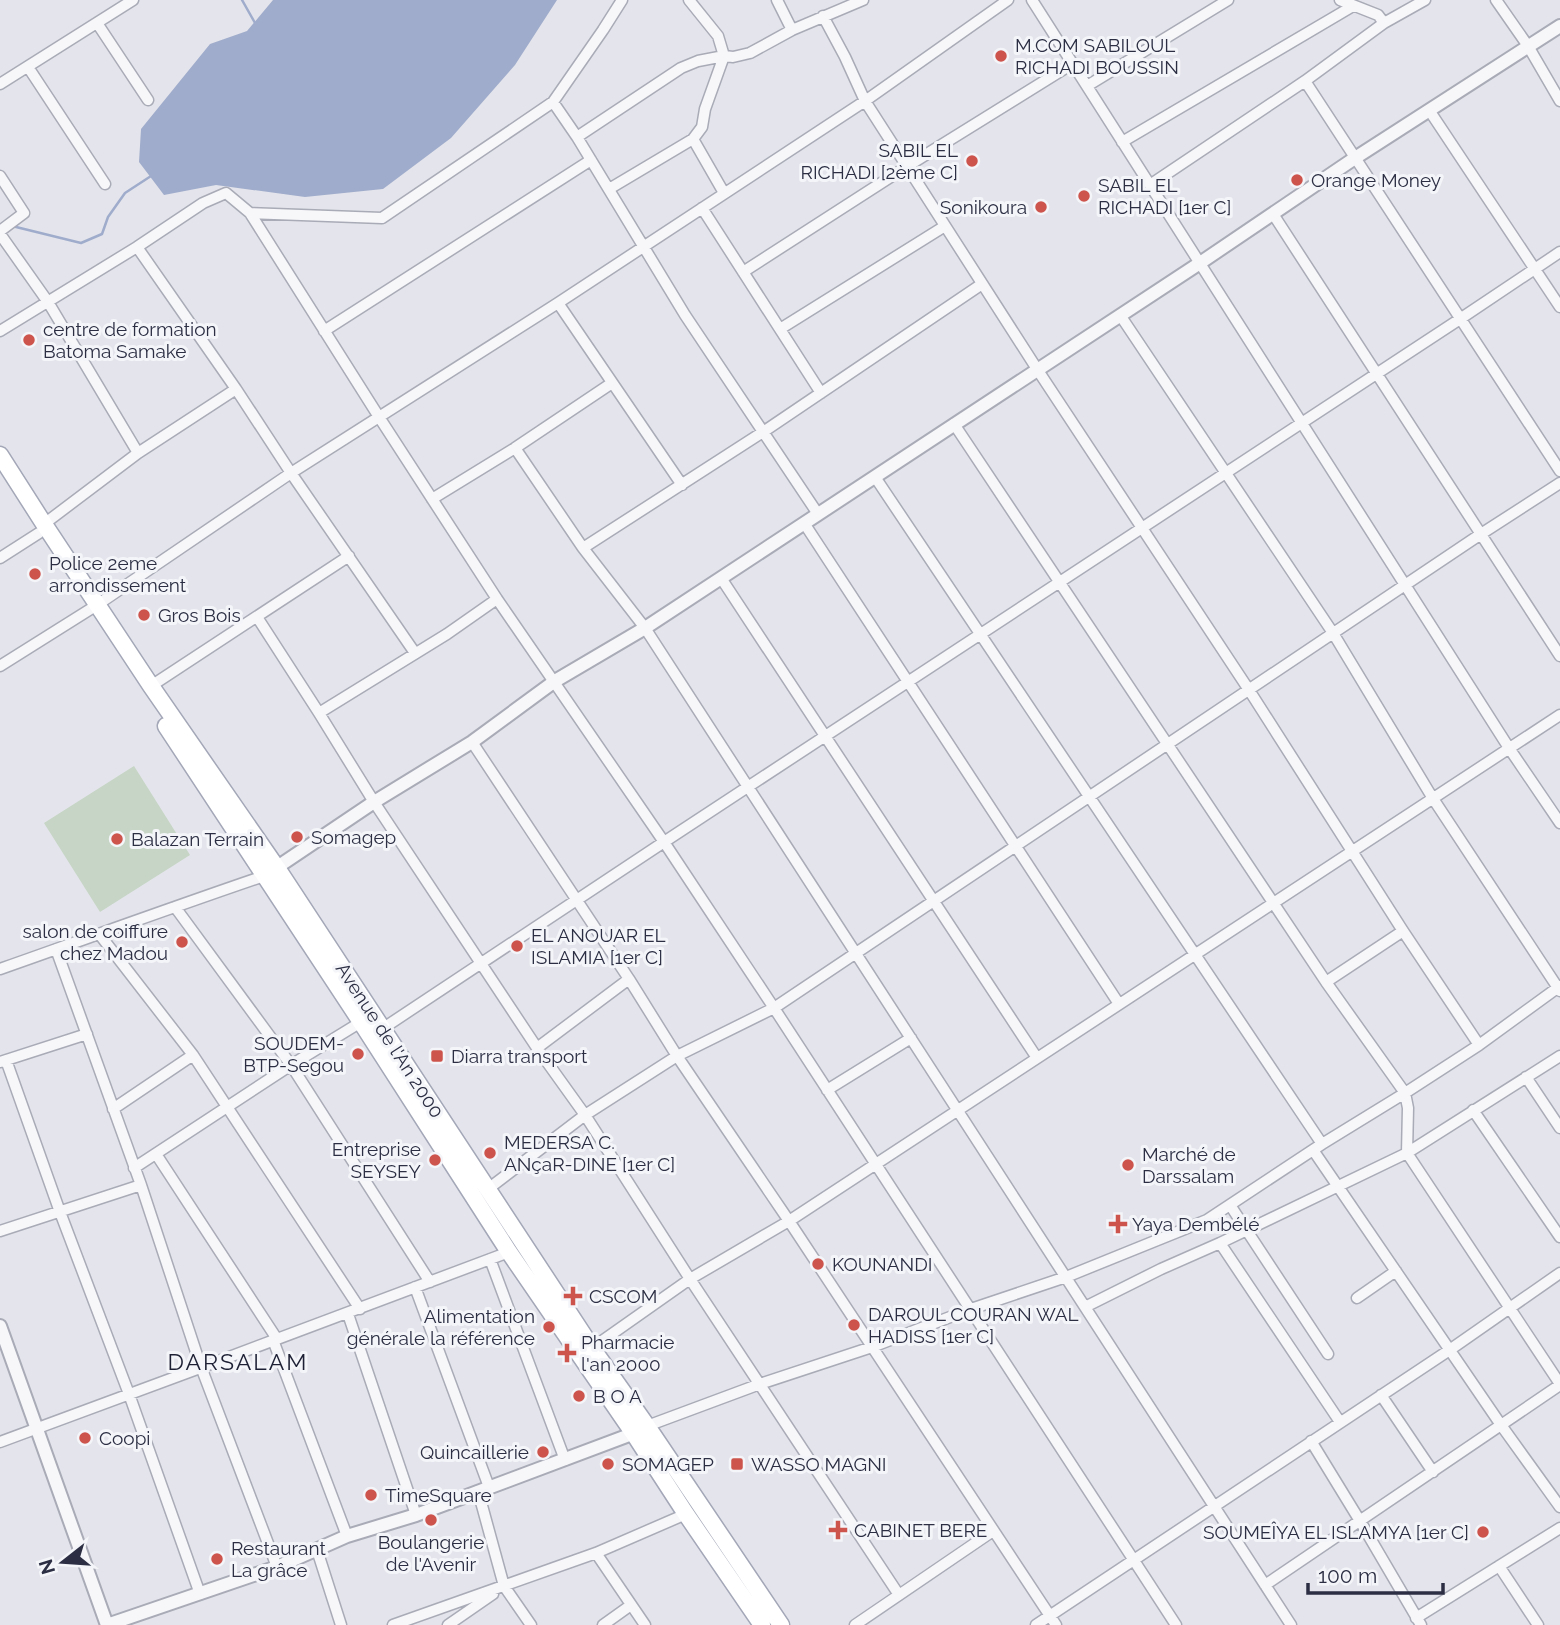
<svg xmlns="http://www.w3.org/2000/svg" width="1560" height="1625" font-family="Raleway,sans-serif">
	<rect width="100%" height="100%" fill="#e4e5ec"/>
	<path fill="#c6d5c5" d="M134,766L190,855L100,912L44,823Z"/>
	<path fill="#a0accb" d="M273,0H557L515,65L451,138L383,189L305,197L216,185L164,195L139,162L141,129L210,44L247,31Z"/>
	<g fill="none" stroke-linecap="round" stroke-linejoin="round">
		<path stroke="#a0accb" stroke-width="2.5" d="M242,0L255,23
			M12,226L81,243L102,234L108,217L125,193L151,176"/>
		<g stroke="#a9abb6" stroke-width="13">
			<path id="minor" d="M777,0L792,30
				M1032,0L1509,748L1560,823
				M1340,0L1378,15L1384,23
				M1496,0L1528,46L1560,101
				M823,16L845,57L865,101L1037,369L1249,690L1403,931L1479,1045
				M97,23L148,100
				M28,67L105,184
				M1305,81L1560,471
				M0,84L133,0
				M1087,86L1228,0
				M553,102L577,137L685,315L818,514
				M1429,110L1560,307
				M577,137L681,68L698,61L724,56L733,57L750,53L792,30L863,0
				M693,139L724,193
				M1122,142L1353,6
				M0,176L24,213L0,231
				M1150,185L1305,81L1384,23L1425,0
				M609,189L693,139L702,127L705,109L724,56L718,36L689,0
				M702,208L821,393
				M250,213L379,417L497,599L664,842L774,1008L1176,1625
				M1273,214L1560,656
				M0,234L48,302L138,453
				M137,247L236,389L291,473L415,653
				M743,272L906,167L1072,64
				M558,303L682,485
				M1120,315L1333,633L1432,797L1560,991
				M780,329L945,226
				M0,331L137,247L203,203L226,193L250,213L382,218L553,102L603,30L622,0
				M324,331L591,160
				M954,424L1326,982L1405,1093L1408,1108L1407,1153L1560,1384
				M515,448L583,548L645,628L1291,1625
				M875,477L1322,1144
				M432,499L515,448L612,383
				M804,523L1119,1004
				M44,524L138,453L236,389
				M583,548L763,432L982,284
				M0,558L39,533
				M721,578L1037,1058
				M257,617L319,713L374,802L537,1048L585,1115L690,1279L899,1595
				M0,666L97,605L291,473L558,303L865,101L1008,0
				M151,686L349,556
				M319,713L447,634L497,599
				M472,742L629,979L677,1056L789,1221L1056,1625
				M175,907L291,1065L430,1282
				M100,935L193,1055L360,1309
				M56,949L141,1185L201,1367L277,1567
				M0,969C88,938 176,906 264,876
				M1326,982L1403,931
				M382,1029L664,842L1460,319L1560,252
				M537,1048L629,979
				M6,1060L60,1212L129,1394L200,1594
				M0,1062L87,1034
				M1526,1077L1560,1128
				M827,1090L911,1038
				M113,1109L193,1055
				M1473,1110L1560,1237
				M1313,1150L1501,1425L1560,1507
				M156,1154L277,1339
				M134,1168L291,1065L361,1022
				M488,1189L585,1115L677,1056L774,1008L1481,534L1560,483
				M1230,1205L1328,1354
				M0,1231L141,1185
				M1220,1243L1340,1422
				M490,1259L565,1460
				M415,1287L489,1487
				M1357,1298L1396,1271
				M1085,1307L1161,1269L1220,1243L1407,1153L1560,1056
				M348,1314L416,1515
				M273,1340L347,1536
				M592,1348L690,1279L789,1221L1560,715
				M1381,1395L1433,1472
				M647,1426L760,1384L872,1347L971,1309L1066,1277L1207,1220L1322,1144L1405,1093L1479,1045L1560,986
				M1311,1441L1360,1521L1421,1625
				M0,1442C170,1379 339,1317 509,1252
				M478,1491L504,1586L531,1625
				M317,1550L341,1625
				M596,1553L645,1625
				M1499,1566L1538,1625
				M1265,1585L1560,1385
				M1416,1618L1560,1528
				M393,1625L596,1553L686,1514
				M448,1625L493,1594
				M603,1625L631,1605
				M855,1625L993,1531
				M1036,1625L1451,1349L1560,1273"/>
		</g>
		<g stroke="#a9abb6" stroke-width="16">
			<path id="tertiary" d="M270,872L374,802L472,742L555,681L645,628L1200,263L1355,158L1560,26
				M0,1326L107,1625L277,1567L347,1536L416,1515L640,1431"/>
		</g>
		<g stroke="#a3a7b7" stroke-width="19">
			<path id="primary" d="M0,455L44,524L151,686L277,868L592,1348L647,1426L781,1625
				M166,726L361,1022L509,1252L634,1434L686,1514L762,1625"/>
		</g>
		<use href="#minor" stroke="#f7f7fa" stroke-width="10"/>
		<use href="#tertiary" stroke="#f7f7fa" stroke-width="12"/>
		<use href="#primary" stroke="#fff" stroke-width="16"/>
	</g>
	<g fill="#cd544d" stroke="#f4f5f9" stroke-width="2.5">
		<circle cx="1001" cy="56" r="7"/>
		<circle cx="972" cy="161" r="7"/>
		<circle cx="1297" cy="180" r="7"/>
		<circle cx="1084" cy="196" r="7"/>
		<circle cx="1041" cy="207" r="7"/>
		<circle cx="29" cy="340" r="7"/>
		<circle cx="35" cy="574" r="7"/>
		<circle cx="144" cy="615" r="7"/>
		<circle cx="297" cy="837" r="7"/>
		<circle cx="117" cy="839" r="7"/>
		<circle cx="182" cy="942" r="7"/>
		<circle cx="517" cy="946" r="7"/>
		<circle cx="358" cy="1054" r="7"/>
		<rect x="430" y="1049" width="14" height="14" rx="3.5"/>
		<circle cx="490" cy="1153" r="7"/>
		<circle cx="435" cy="1160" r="7"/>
		<circle cx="1128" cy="1165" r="7"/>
		<path d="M1114.5 1213.5h7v7h7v7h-7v7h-7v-7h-7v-7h7z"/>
		<circle cx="818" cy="1264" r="7"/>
		<path d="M569.5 1285.5h7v7h7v7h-7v7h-7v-7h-7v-7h7z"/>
		<circle cx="854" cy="1325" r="7"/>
		<circle cx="549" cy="1327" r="7"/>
		<path d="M563.5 1342.5h7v7h7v7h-7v7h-7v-7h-7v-7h7z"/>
		<circle cx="579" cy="1396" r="7"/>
		<circle cx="85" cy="1438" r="7"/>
		<circle cx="543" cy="1452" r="7"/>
		<circle cx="608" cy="1464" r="7"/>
		<rect x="730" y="1457" width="14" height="14" rx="3.5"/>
		<circle cx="371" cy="1495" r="7"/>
		<circle cx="431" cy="1520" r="7"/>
		<path d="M834.5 1519.5h7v7h7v7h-7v7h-7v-7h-7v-7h7z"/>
		<circle cx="1483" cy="1532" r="7"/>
		<circle cx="217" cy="1559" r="7"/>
	</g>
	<g text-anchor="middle" stroke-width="6" stroke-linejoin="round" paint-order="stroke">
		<g font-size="19" fill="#2c2f44" stroke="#f4f5f9" text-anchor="start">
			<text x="1015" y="52">M.COM SABILOUL<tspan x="1015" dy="22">RICHADI BOUSSIN</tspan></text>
			<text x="958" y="157" text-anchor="end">SABIL EL<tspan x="958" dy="22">RICHADI [2ème C]</tspan></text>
			<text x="1311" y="187">Orange Money</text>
			<text x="1098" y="192">SABIL EL<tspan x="1098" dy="22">RICHADI [1er C]</tspan></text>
			<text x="1027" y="214" text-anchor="end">Sonikoura</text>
			<text x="43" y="336">centre de formation<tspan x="43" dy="22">Batoma Samake</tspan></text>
			<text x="49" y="570">Police 2eme<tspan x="49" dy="22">arrondissement</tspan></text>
			<text x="158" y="622">Gros Bois</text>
			<text x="311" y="844">Somagep</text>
			<text x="131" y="846">Balazan Terrain</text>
			<text x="168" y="938" text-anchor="end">salon de coiffure<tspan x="168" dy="22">chez Madou</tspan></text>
			<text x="531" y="942">EL ANOUAR EL<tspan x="531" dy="22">ISLAMIA [1er C]</tspan></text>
			<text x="344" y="1050" text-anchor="end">SOUDEM-<tspan x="344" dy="22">BTP-Segou</tspan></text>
			<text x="451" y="1063">Diarra transport</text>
			<text x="504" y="1149">MEDERSA C.<tspan x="504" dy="22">ANçaR-DINE [1er C]</tspan></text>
			<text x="421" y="1156" text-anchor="end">Entreprise<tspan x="421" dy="22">SEYSEY</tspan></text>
			<text x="1142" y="1161">Marché de<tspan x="1142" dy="22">Darssalam</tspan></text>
			<text x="1132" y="1231">Yaya Dembélé</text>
			<text x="832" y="1271">KOUNANDI</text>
			<text x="589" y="1303">CSCOM</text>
			<text x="868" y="1321">DAROUL COURAN WAL<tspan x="868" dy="22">HADISS [1er C]</tspan></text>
			<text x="535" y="1323" text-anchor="end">Alimentation<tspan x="535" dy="22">générale la référence</tspan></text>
			<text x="581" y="1349">Pharmacie<tspan x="581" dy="22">l'an 2000</tspan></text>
			<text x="593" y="1403">B O A</text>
			<text x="99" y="1445">Coopi</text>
			<text x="529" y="1459" text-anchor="end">Quincaillerie</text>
			<text x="622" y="1471">SOMAGEP</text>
			<text x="751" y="1471">WASSO MAGNI</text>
			<text x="385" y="1502">TimeSquare</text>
			<text x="854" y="1537">CABINET BERE</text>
			<text x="1469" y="1539" text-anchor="end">SOUMEÎYA EL ISLAMYA [1er C]</text>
			<text x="431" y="1549" text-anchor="middle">Boulangerie<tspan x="431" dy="22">de l'Avenir</tspan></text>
			<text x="231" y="1555">Restaurant<tspan x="231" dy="22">La grâce</tspan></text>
		</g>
		<g font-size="19" fill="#2c2f44" stroke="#f4f5f9">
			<text transform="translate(390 1040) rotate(57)" y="7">Avenue de l'An 2000</text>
		</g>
		<g font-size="23" letter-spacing="2" fill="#1e2135" stroke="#f4f5f9">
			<text x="238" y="1370">DARSALAM</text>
		</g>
	</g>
	<g transform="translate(63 1562) rotate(253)" stroke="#f4f5f9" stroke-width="5" paint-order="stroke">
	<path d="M0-5L12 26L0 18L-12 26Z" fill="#2c2f44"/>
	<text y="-10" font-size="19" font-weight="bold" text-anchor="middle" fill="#2c2f44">N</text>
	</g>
	<path d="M1308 1583v10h135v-10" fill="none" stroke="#2c2f44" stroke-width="3.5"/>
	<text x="1318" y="1583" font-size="21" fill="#2c2f44" stroke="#f4f5f9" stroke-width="5" paint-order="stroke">100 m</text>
</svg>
